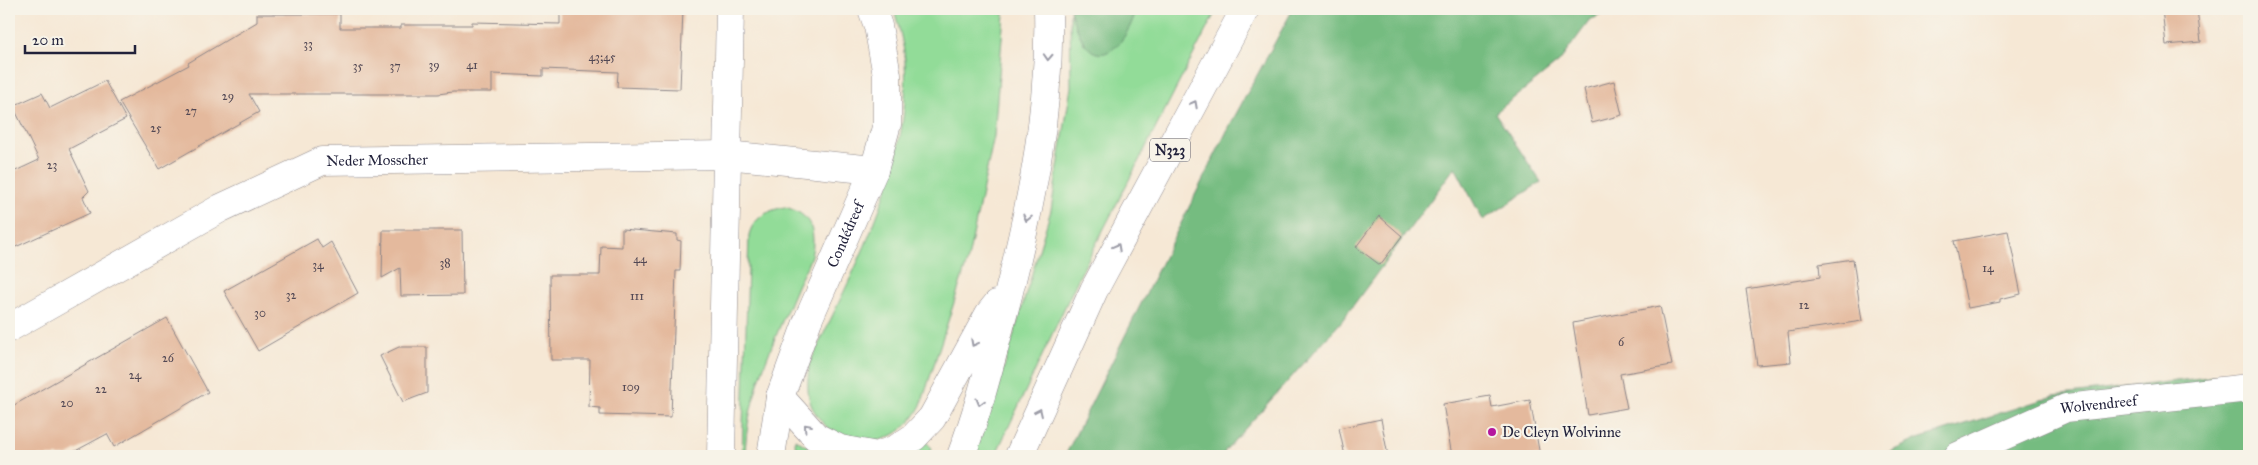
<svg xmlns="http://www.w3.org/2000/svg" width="2258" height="465" font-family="'IM FELL Great Primer',serif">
	<rect width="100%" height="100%" fill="#f7f3e8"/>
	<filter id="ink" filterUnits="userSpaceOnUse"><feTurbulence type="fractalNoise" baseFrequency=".02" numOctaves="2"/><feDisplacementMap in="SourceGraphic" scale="10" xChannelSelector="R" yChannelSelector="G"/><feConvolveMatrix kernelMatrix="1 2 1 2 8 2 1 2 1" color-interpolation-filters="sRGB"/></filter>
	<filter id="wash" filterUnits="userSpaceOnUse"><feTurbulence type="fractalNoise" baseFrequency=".0096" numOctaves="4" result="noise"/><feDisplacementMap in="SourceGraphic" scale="20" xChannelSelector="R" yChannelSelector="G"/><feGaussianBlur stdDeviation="1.12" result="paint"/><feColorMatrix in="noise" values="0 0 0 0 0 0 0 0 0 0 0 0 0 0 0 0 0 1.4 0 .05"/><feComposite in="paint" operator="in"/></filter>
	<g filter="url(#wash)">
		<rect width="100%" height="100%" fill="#f6e8d5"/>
		<path fill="#92dc98" stroke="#5a7f6a" d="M894,9H1004V14L994,136L968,259L921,405C898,452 837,456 812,407C806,394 808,379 809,365C853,269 912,171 905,61C904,44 898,25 894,9Z
			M1136,9H1217L1079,277L995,456H973L997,391L1051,210L1071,87L1070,12L1084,44L1133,19Z
			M785,207C803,212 813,221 813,241C814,259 801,275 795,291C773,344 746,398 745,456H742L749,235C753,218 768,210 785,207Z
			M795,439L821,455L823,456H796Z
			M926,442L932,448L928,456H910Z"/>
		<path fill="#75bc80" stroke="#4c6f5e" d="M1070,9H1136C1129,40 1098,79 1078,31C1075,24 1071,16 1070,9Z
			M1293,9H1614L1590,20L1559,62L1495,113L1541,182L1483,220L1455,167L1341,322L1225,451L1223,456H1065L1230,125Z
			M2249,372V456H1881L1918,439L2054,396Z"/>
		<g id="blocks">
			<path fill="#e4b99d" d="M560,9H683L680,89L617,87L618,72L543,69V76L492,74V92H453L438,94H249L259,112L159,169L119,102L189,65L188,63L257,22V14H340V28H401V25H472V22L560,24Z
				M2162,9H2197L2201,42L2166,45Z
				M105,81L126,119L69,149L89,191L83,197L90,213L9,250V174L39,160L13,106L42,93L50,108Z
				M1614,81L1622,115L1592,123L1584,89Z
				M1379,216L1402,236L1380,265L1356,247Z
				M622,229L677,234V240L681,241L680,271H676L671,417L600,415V408L589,407L590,360H551L550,275H600L601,246L622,247Z
				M383,230H462L463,295L401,296L400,268L382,278Z
				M2008,231L2021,294L2000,299V302L1968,308L1954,241Z
				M317,239L322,248L331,242L358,293L258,351L224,291Z
				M1853,259L1862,321L1788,332L1791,362L1757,365L1746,289L1820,277L1819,264Z
				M1660,306L1672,365L1620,374L1627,408L1588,415L1573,323Z
				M167,318L208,392L114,447L107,434L66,456H9V408Z
				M399,347H427V393L403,402L380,356Z
				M1490,396L1492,407L1530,400L1540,456H1452L1443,404Z
				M1381,419L1388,456H1345L1339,428Z"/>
		</g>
	</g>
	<g filter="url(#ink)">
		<use href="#blocks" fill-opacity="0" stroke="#8c8588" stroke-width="1"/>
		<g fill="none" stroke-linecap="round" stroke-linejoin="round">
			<g stroke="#8c8588" stroke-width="29">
				<g id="street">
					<path id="s1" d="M9,328L221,208L322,161L727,155L874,170"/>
					<path d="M721,456L730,9"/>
					<path id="s2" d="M771,456L780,397L808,320L874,170L887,124V75L878,26L872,9"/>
					<path id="s3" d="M1958,456L2066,408L2249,388"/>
				</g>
			</g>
			<g stroke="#8c8588" stroke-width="29">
				<path id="highway" d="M780,397L816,437L840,449L877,456L896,449L914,437L932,418L989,314L997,304
					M961,456C979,409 991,360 1004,311C1030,212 1051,112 1048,9
					M1019,456L1094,290L1245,9"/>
			</g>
			<use href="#street" stroke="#fff" stroke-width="28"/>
			<use href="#highway" stroke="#fff" stroke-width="28"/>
		</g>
		<defs><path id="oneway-chevron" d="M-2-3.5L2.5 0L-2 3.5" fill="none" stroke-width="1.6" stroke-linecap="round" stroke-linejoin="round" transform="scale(1.25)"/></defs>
		<g stroke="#9c9ca7">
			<use href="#oneway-chevron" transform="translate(1048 57) rotate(93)"/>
			<use href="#oneway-chevron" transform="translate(1194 104) rotate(-62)"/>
			<use href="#oneway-chevron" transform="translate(1027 218) rotate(103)"/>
			<use href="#oneway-chevron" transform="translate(1117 247) rotate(-62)"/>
			<use href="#oneway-chevron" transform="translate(974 343) rotate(118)"/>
			<use href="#oneway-chevron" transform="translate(980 402) rotate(105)"/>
			<use href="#oneway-chevron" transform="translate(1039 412) rotate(-65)"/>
			<use href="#oneway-chevron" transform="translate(807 427) rotate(-131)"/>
		</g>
	</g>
	<circle fill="#b5179e" stroke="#f7f3e8" stroke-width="2" cx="1492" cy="432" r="5"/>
	<g text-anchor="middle" stroke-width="4.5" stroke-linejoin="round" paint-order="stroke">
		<g font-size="12" fill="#524854">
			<text x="308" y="48">33</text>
			<text x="602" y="61">43;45</text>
			<text x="434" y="69">39</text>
			<text x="472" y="69">41</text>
			<text x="358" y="70">35</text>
			<text x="395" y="70">37</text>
			<text x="228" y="100">29</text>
			<text x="191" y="115">27</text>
			<text x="156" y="132">25</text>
			<text x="52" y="169">23</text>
			<text x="640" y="263">44</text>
			<text x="445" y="267">38</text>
			<text x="318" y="269">34</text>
			<text x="1988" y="272">14</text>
			<text x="291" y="299">32</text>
			<text x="637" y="300">111</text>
			<text x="1804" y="309">12</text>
			<text x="260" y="317">30</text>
			<text x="1621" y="346">6</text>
			<text x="168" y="362">26</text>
			<text x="135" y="379">24</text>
			<text x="631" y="391">109</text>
			<text x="101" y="393">22</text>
			<text x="67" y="407">20</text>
		</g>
		<rect fill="#f7f3e8" stroke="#62616f" stroke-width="1" x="1150" y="138.5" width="40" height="23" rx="4"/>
		<g font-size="14" font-weight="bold" fill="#22223b">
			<text x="1170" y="155">N323</text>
		</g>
		<g font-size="15" fill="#22223b" stroke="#f7f3e8">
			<text dy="5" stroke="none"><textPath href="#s1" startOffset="410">Neder Mosscher</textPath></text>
			<text dy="5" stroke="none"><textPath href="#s2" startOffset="235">Condédreef</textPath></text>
			<text dy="5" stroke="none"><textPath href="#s3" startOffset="151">Wolvendreef</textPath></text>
		</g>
		<g font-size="15" fill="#22223b" stroke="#f7f3e8" text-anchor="start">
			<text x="1502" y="437">De Cleyn Wolvinne</text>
		</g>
	</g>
	<rect width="2258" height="465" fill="none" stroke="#f7f3e8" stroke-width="30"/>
	<path d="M25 45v8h110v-8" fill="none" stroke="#22223b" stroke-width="2.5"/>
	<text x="32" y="45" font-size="15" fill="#22223b" stroke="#f7f3e8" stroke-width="4" paint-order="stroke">20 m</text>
</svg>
